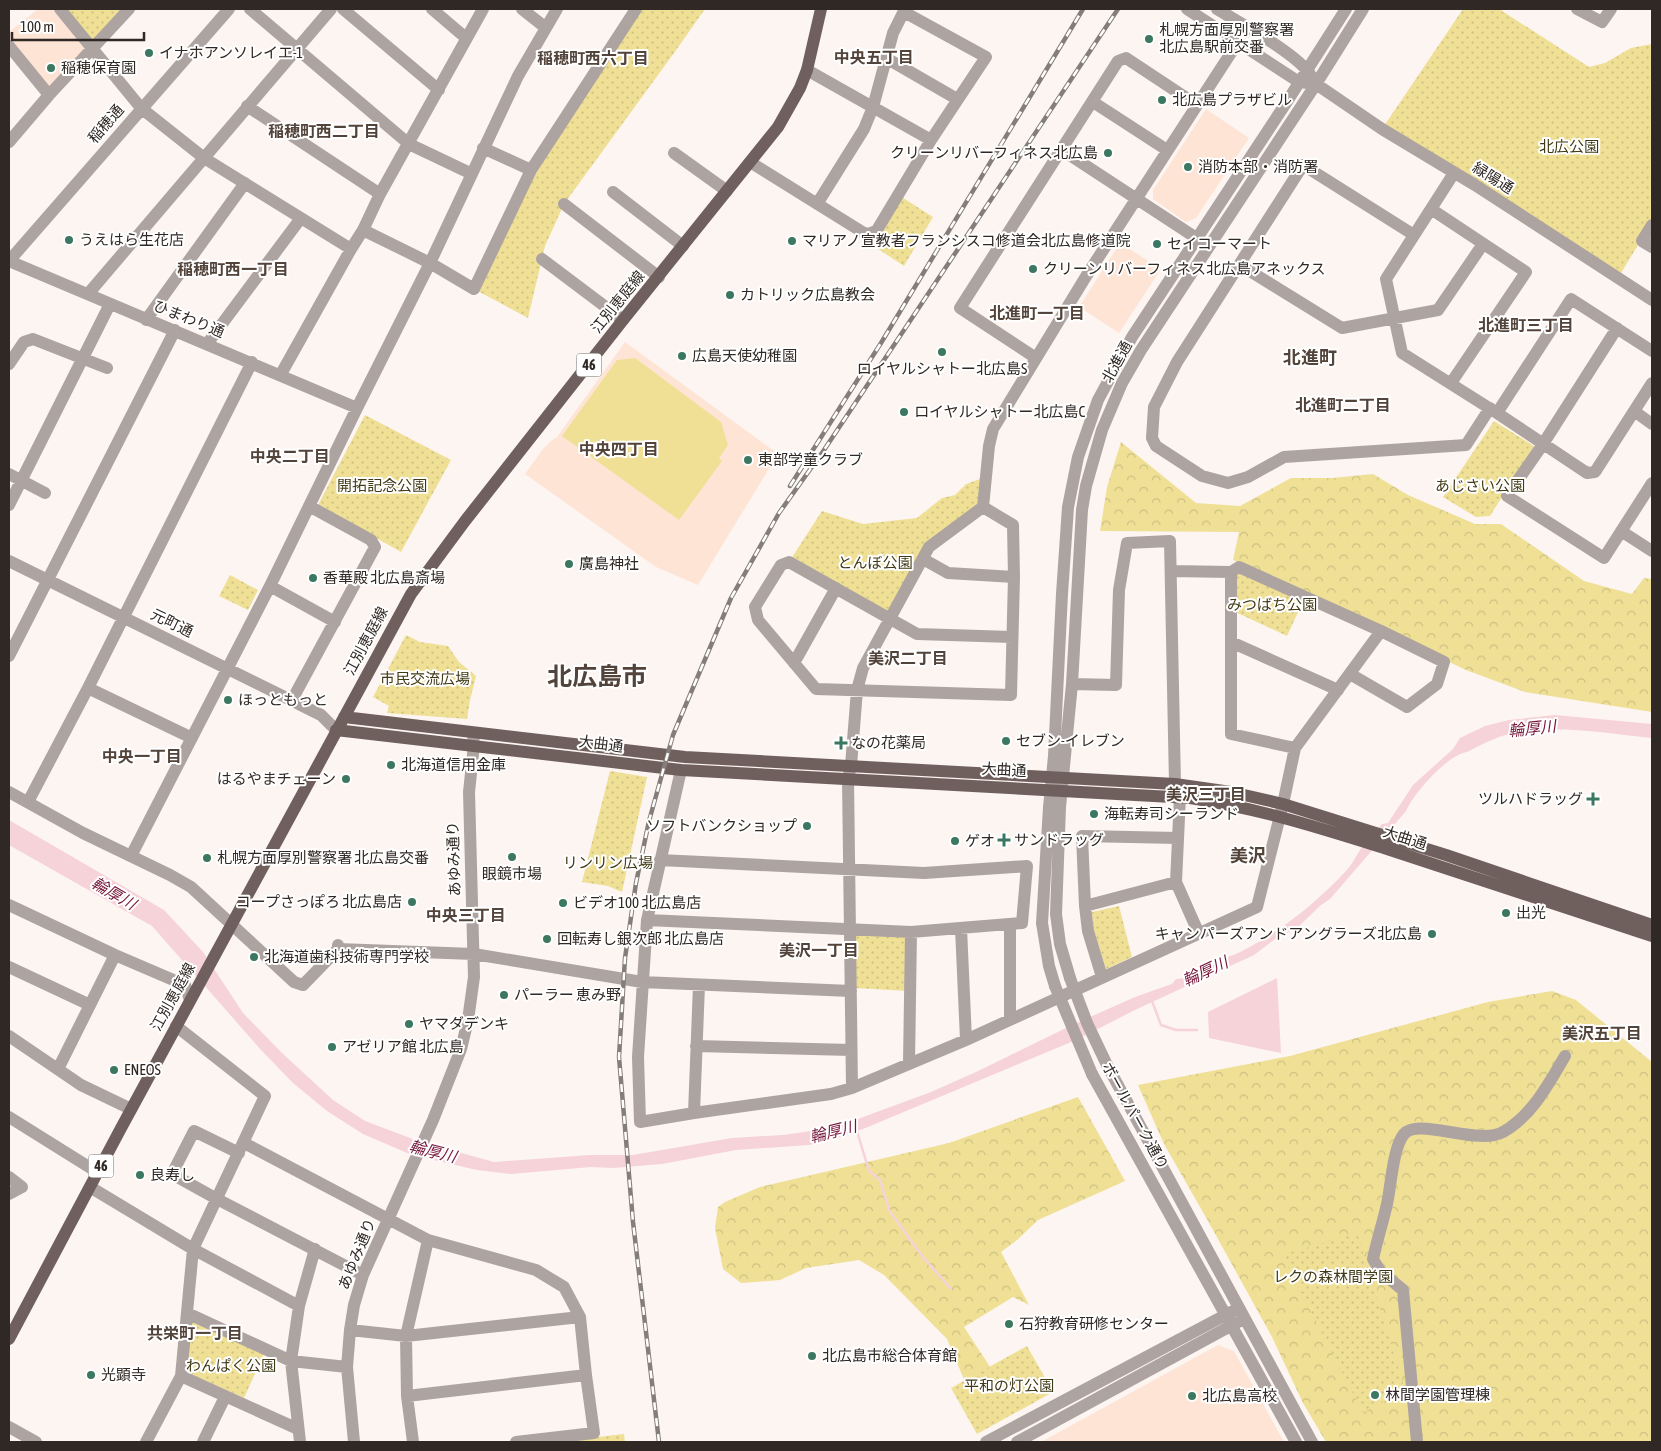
<svg xmlns="http://www.w3.org/2000/svg" width="1661" height="1451" font-family="'Asap Condensed','Noto Sans JP',sans-serif">
	<defs>
		<pattern id="forest-crowns" width="20" height="18" patternUnits="userSpaceOnUse" patternTransform="scale(1.25)"><rect width="20" height="18" fill="#efe096"/><path d="M2 6a3 3 0 1 1 6 0M12 15a3 3 0 1 1 6 0" fill="none" stroke="#cdc081"/></pattern>
		<pattern id="park-dots" width="8" height="8" patternUnits="userSpaceOnUse" patternTransform="scale(1.25)"><rect width="8" height="8" fill="#efe096"/><path d="M2 2h.1M6 6h.1" fill="none" stroke="#cdc081" stroke-width="1.8" stroke-linecap="round"/></pattern>
	</defs>
	<rect width="100%" height="100%" fill="#fdf5f1"/>
	<path fill="#fee4d5" d="M38,9H52L86,48L49,88L9,38V32Z
		M1206,109L1249,138L1196,218L1186,222L1153,199V190Z
		M1120,243L1161,269L1119,333L1079,307Z
		M625,342L778,454L698,585L656,567L525,474L543,449L551,441L557,437Z
		M1218,1345L1234,1351L1284,1442H1041Z"/>
	<path fill="#efe096" d="M635,358L721,422L728,445L719,458L722,461L679,520L562,436L617,360Z"/>
	<path fill="url(#forest-crowns)" d="M1121,442L1196,503L1240,506L1291,478H1332L1373,474L1408,495L1475,524H1501L1584,581L1632,594L1644,578L1652,579V712L1525,692L1466,670L1233,560L1239,532L1100,531L1107,487Z
		M1552,991L1576,1000L1652,1062V1442H1326L1303,1403L1272,1337L1208,1221L1164,1144L1138,1085L1290,1056L1488,1002Z
		M1078,1097L1125,1181L1038,1220L1017,1240L1001,1252L1029,1305L1013,1297L964,1327L992,1370L966,1384L947,1339L884,1275L859,1260L806,1268L780,1280L741,1283L723,1269L715,1228L718,1207L725,1202L760,1187L949,1143Z"/>
	<path fill="url(#park-dots)" d="M60,9H129L92,48Z
		M636,9H705L674,53L564,204L545,246L528,318L474,289L501,231Z
		M1463,9H1499L1589,67L1605,63L1631,48L1652,44V222L1618,278L1382,129Z
		M900,196L933,217L904,266L869,243Z
		M365,415L451,460L401,552L318,505Z
		M1494,421L1534,446L1490,516L1476,517L1443,497Z
		M980,479L983,507L929,547L891,618L789,562L822,511L863,524L917,518L942,498L955,495L966,484Z
		M1239,567L1305,597L1287,636L1231,610V572Z
		M230,575L258,590L248,610L219,596Z
		M406,635L420,642L448,646L459,662L476,676L470,700L467,719L387,713L389,706L373,697Z
		M610,771L647,777L622,892L608,886L582,882Z
		M1119,906L1132,957L1106,969L1093,928L1092,912Z
		M854,933L908,935L907,991L855,988Z
		M1357,1233L1405,1390L1363,1413L1282,1255Z
		M191,1321L264,1354L244,1398L186,1372Z
		M1027,1346L1053,1392L977,1434L951,1388Z
		M624,1434L625,1442H555Z"/>
	<path fill="#f6d2d9" d="M1555,715L1652,724V738C1610,734 1550,723 1510,734C1495,737 1481,745 1467,752C1447,755 1414,793 1406,811L1330,899L1321,905L1297,928L1275,939L1254,955L1137,1009L1076,1040L863,1129L828,1141L809,1145L736,1150L662,1164L613,1168L591,1167L511,1174L477,1170L412,1155L363,1134L327,1111L293,1083L262,1051L152,926L9,845V820L164,910L203,952L243,1013L281,1052L333,1100L365,1121L418,1141L494,1162L590,1155H633L732,1138L783,1135L811,1131L816,1132L855,1120L931,1092L976,1072L1070,1026L1135,997L1172,984L1176,979C1190,979 1209,966 1221,960C1228,956 1236,955 1242,951C1281,931 1315,904 1345,872C1351,866 1355,858 1360,850C1366,841 1375,832 1382,824L1388,823L1413,785L1453,749L1460,738L1485,726L1509,720Z
		M1277,978L1281,1053L1209,1038L1208,1012Z"/>
	<g fill="none" stroke-linecap="round" stroke-linejoin="round">
		<path stroke="#f6d2d9" stroke-width="2.5" d="M1152,1001L1161,1025L1176,1030H1197
			M856,1128L869,1171L880,1180L889,1210L922,1256L951,1289"/>
		<path stroke="#ada4a2" stroke-width="12" d="M60,9L141,108L204,158L351,249
			M250,9L409,144L472,174
			M343,9L439,90
			M432,9L466,38
			M522,9L546,28
			M1187,9L1299,82L1316,84L1382,129L1475,185L1652,300
			M1217,9C1240,23 1299,55 1311,76
			M1577,9L1602,22L1611,9
			M9,46L49,95
			M886,58L957,99
			M807,70L931,140
			M1093,102L1167,150
			M247,106L380,194
			M9,142L49,95L129,9
			M483,148L531,170
			M1062,150L1204,243
			M674,153L727,191
			M750,162L864,233L870,234L877,230L931,140L986,57L904,12
			M1454,173L1386,279L1402,353L1497,413L1587,473L1595,472L1652,383
			M613,192L683,246
			M564,204L659,277
			M817,204L864,129L873,107L893,33L905,9
			M1431,209L1526,272L1451,383
			M1652,225L1642,241L1652,247
			M363,230L430,263L474,289L531,170L636,9
			M1414,235L1303,165L1177,362L1154,407L1152,438L1156,446L1202,476L1228,483L1248,477L1284,457L1466,445L1490,408
			M542,259L623,320
			M9,261L357,408
			M9,261L229,9
			M1240,265L1342,328L1438,310L1483,244
			M88,294L331,9
			M146,320L245,183
			M1617,328L1543,444L1507,496L1604,558L1652,483
			M207,344L301,218
			M1036,358L960,308L1118,61L1126,58L1197,105
			M9,364L24,342L33,339L107,368
			M281,374L351,249L363,230L380,194L483,9
			M1634,411L1652,424
			M1497,413L1571,299L1652,351
			M9,474L45,493
			M9,505L110,304
			M983,507L1013,525L1014,577L1011,695L816,689L758,620L755,607L781,565L789,562L917,634L1012,637
			M1621,531L1652,551
			M923,559L948,573L1014,577
			M9,561L321,715L336,730
			M1171,571L1231,572L1239,567L1381,631L1444,662L1437,684L1407,707L1350,674
			M1231,572V734L1295,748L1381,631
			M270,586L335,622
			M1231,642L1338,690
			M9,656L175,330
			M794,663L836,588
			M1072,684L1116,685L1119,590L1127,543L1170,541L1175,784L1180,796L1176,882L1199,934
			M88,688L192,738
			M292,700L375,547L371,540L309,506
			M681,770L647,920L638,1057L640,1122L694,1113L831,1094L852,1088L966,1040L1257,907L1283,804L1295,748
			M9,792L83,833L170,875L191,887L294,982L303,985L338,949V945
			M28,802L88,688L252,362
			M131,856L270,586L357,408L430,263L518,76L557,9
			M9,905L115,955L185,985L190,1000
			M1085,906L1176,882
			M647,920L911,932L1022,923L1027,866L924,873L660,860
			M961,928L966,1040
			M338,949L474,954L642,982L851,991
			M9,967L90,1005
			M1102,977L1088,931L1085,906L1082,836L1178,838
			M1070,978L1060,944L1056,914L1060,807L1072,684L1082,510L1086,486L1102,430L1122,383L1141,350L1316,84L1363,9
			M1055,986L1049,966L1042,923L1049,807L1054,756L1062,594L1068,507L1078,457L1098,400L1132,337L1288,100L1346,9
			M1010,1019V924
			M9,1036L81,1085L131,1109
			M696,1046L851,1050
			M909,1064L911,932
			M1107,1065L1312,1442
			M58,1069L115,955
			M1092,1074L1296,1442
			M852,1088L848,779L851,766L857,690L863,668L929,547L983,507L989,446L993,429L1085,278L1238,42
			M694,1113L699,985
			M9,1117L97,1172
			M244,1143L428,1240L536,1270L564,1287L580,1317L586,1375L594,1433L516,1442
			M239,1153L194,1131L172,1174L217,1199L363,1275
			M9,1177L22,1187L9,1194
			M90,1187L193,1249L299,1306
			M187,1313L291,1361L347,1367
			M350,1330L406,1336L580,1317
			M181,1376L298,1429
			M407,1396L586,1375
			M9,1427L36,1442
			M146,1442L181,1376L193,1249L265,1096L176,1026
			M203,1442L225,1397
			M300,1442L291,1361L299,1306L315,1249
			M354,1442L347,1367L350,1330L354,1305L363,1275L433,1120L461,1049L468,1020L474,977L469,792L474,745L473,735
			M413,1442L407,1396L406,1336L428,1240
			M986,1442L1233,1311
			M1017,1442L1238,1322
			M1417,1442L1403,1290L1380,1271L1373,1259C1377,1240 1383,1222 1387,1204C1391,1186 1393,1147 1404,1134C1418,1117 1477,1146 1503,1132C1532,1116 1549,1083 1565,1056"/>
		<path stroke="#70605d" stroke-width="12" d="M344,717L685,757L1175,784L1231,792L1283,804L1446,855L1652,925
			M336,730L681,770L1190,798C1257,808 1317,827 1381,847C1472,876 1562,907 1652,936
			M9,1339L120,1130L411,594L465,521L623,320L778,127L800,88L807,70L821,9"/>
		<g stroke="#847d79" stroke-width="4.5">
			<path id="rail" d="M790,486L881,343L1083,9
				M659,1442L633,1222L619,1057L625,958L636,883L649,821L673,735L731,598L779,513L824,450L1118,9"/>
		</g>
		<use href="#rail" stroke="#fff" stroke-width="2.5" stroke-dasharray="8" stroke-linecap="butt"/>
		<path stroke="#ada4a2" stroke-width="12" d="M1070,978L1087,1023L1107,1065
			M1055,986L1092,1074"/>
	</g>
	<g fill="#3b7761" stroke="#fff" stroke-width="2">
		<circle cx="1149" cy="39" r="5"/>
		<circle cx="149" cy="53" r="5"/>
		<circle cx="51" cy="68" r="5"/>
		<circle cx="1162" cy="100" r="5"/>
		<circle cx="1108" cy="153" r="5"/>
		<circle cx="1188" cy="167" r="5"/>
		<circle cx="69" cy="240" r="5"/>
		<circle cx="792" cy="241" r="5"/>
		<circle cx="1157" cy="244" r="5"/>
		<circle cx="1033" cy="269" r="5"/>
		<circle cx="730" cy="295" r="5"/>
		<circle cx="942" cy="352" r="5"/>
		<circle cx="682" cy="356" r="5"/>
		<circle cx="904" cy="412" r="5"/>
		<circle cx="748" cy="460" r="5"/>
		<circle cx="569" cy="564" r="5"/>
		<circle cx="313" cy="578" r="5"/>
		<circle cx="228" cy="700" r="5"/>
		<circle cx="1006" cy="741" r="5"/>
		<path d="M838.5 735.5h5v5h5v5h-5v5h-5v-5h-5v-5h5z"/>
		<circle cx="391" cy="765" r="5"/>
		<circle cx="346" cy="779" r="5"/>
		<path d="M1590.5 791.5h5v5h5v5h-5v5h-5v-5h-5v-5h5z"/>
		<circle cx="1094" cy="814" r="5"/>
		<circle cx="807" cy="826" r="5"/>
		<path d="M1001.5 832.5h5v5h5v5h-5v5h-5v-5h-5v-5h5z"/>
		<circle cx="955" cy="841" r="5"/>
		<circle cx="512" cy="857" r="5"/>
		<circle cx="207" cy="858" r="5"/>
		<circle cx="412" cy="902" r="5"/>
		<circle cx="563" cy="903" r="5"/>
		<circle cx="1506" cy="913" r="5"/>
		<circle cx="1432" cy="934" r="5"/>
		<circle cx="547" cy="939" r="5"/>
		<circle cx="254" cy="957" r="5"/>
		<circle cx="504" cy="995" r="5"/>
		<circle cx="409" cy="1024" r="5"/>
		<circle cx="332" cy="1047" r="5"/>
		<circle cx="114" cy="1070" r="5"/>
		<circle cx="140" cy="1175" r="5"/>
		<circle cx="1009" cy="1324" r="5"/>
		<circle cx="812" cy="1356" r="5"/>
		<circle cx="91" cy="1375" r="5"/>
		<circle cx="1375" cy="1395" r="5"/>
		<circle cx="1192" cy="1396" r="5"/>
	</g>
	<g text-anchor="middle" stroke-width="4" stroke-linejoin="round" paint-order="stroke">
		<g fill="#fff" stroke="#6d6866" stroke-width="1">
			<rect x="576.5" y="353.5" width="25" height="23" rx="4"/>
			<rect x="88.5" y="1154.5" width="25" height="23" rx="4"/>
		</g>
		<g font-size="14" font-weight="bold" fill="#2f2824">
			<text x="589" y="370">46</text>
			<text x="101" y="1171">46</text>
		</g>
		<g font-size="15" fill="#2f2824" stroke="#fff" text-anchor="start">
			<text x="1159" y="35">札幌方面厚別警察署<tspan x="1159" dy="17">北広島駅前交番</tspan></text>
			<text x="159" y="58">イナホアンソレイエ-1</text>
			<text x="61" y="73">稲穂保育園</text>
			<text x="1172" y="105">北広島プラザビル</text>
			<text x="1098" y="158" text-anchor="end">クリーンリバーフィネス北広島</text>
			<text x="1198" y="172">消防本部・消防署</text>
			<text x="79" y="245">うえはら生花店</text>
			<text x="802" y="246">マリアノ宣教者フランシスコ修道会北広島修道院</text>
			<text x="1167" y="249">セイコーマート</text>
			<text x="1043" y="274">クリーンリバーフィネス北広島アネックス</text>
			<text x="740" y="300">カトリック広島教会</text>
			<text x="692" y="361">広島天使幼稚園</text>
			<text x="942" y="374" text-anchor="middle">ロイヤルシャトー北広島S</text>
			<text x="914" y="417">ロイヤルシャトー北広島C</text>
			<text x="758" y="465">東部学童クラブ</text>
			<text x="579" y="569">廣島神社</text>
			<text x="323" y="583">香華殿 北広島斎場</text>
			<text x="238" y="705">ほっともっと</text>
			<text x="1016" y="746">セブン-イレブン</text>
			<text x="851" y="748">なの花薬局</text>
			<text x="401" y="770">北海道信用金庫</text>
			<text x="336" y="784" text-anchor="end">はるやまチェーン</text>
			<text x="1583" y="804" text-anchor="end">ツルハドラッグ</text>
			<text x="1104" y="819">海転寿司シーランド</text>
			<text x="797" y="831" text-anchor="end">ソフトバンクショップ</text>
			<text x="1014" y="845">サンドラッグ</text>
			<text x="965" y="846">ゲオ</text>
			<text x="217" y="863">札幌方面厚別警察署 北広島交番</text>
			<text x="512" y="879" text-anchor="middle">眼鏡市場</text>
			<text x="402" y="907" text-anchor="end">コープさっぽろ 北広島店</text>
			<text x="573" y="908">ビデオ100 北広島店</text>
			<text x="1516" y="918">出光</text>
			<text x="1422" y="939" text-anchor="end">キャンパーズアンドアングラーズ北広島</text>
			<text x="557" y="944">回転寿し銀次郎 北広島店</text>
			<text x="264" y="962">北海道歯科技術専門学校</text>
			<text x="514" y="1000">パーラー 恵み野</text>
			<text x="419" y="1029">ヤマダデンキ</text>
			<text x="342" y="1052">アゼリア館 北広島</text>
			<text x="124" y="1075">ENEOS</text>
			<text x="150" y="1180">良寿し</text>
			<text x="1019" y="1329">石狩教育研修センター</text>
			<text x="822" y="1361">北広島市総合体育館</text>
			<text x="101" y="1380">光顕寺</text>
			<text x="1385" y="1400">林間学園管理棟</text>
			<text x="1202" y="1401">北広島高校</text>
		</g>
		<g font-size="15" fill="#2f2824" stroke="#fff">
			<text transform="translate(106 124) rotate(-49)" y="5">稲穂通</text>
			<text transform="translate(1493 178) rotate(32)" y="5">緑陽通</text>
			<text transform="translate(618 302) rotate(-51)" y="5">江別恵庭線</text>
			<text transform="translate(189 319) rotate(22)" y="5">ひまわり通</text>
			<text transform="translate(1117 362) rotate(-61)" y="5">北進通</text>
			<text transform="translate(172 623) rotate(26)" y="5">元町通</text>
			<text transform="translate(366 641) rotate(-62)" y="5">江別恵庭線</text>
			<text transform="translate(601 744) rotate(7)" y="5">大曲通</text>
			<text transform="translate(1004 770) rotate(3)" y="5">大曲通</text>
			<text transform="translate(1405 838) rotate(18)" y="5">大曲通</text>
			<text transform="translate(454 859) rotate(-92)" y="5">あゆみ通り</text>
			<text transform="translate(173 997) rotate(-61)" y="5">江別恵庭線</text>
			<text transform="translate(1135 1116) rotate(61)" y="5">ボールパーク通り</text>
			<text transform="translate(357 1254) rotate(-68)" y="5">あゆみ通り</text>
		</g>
		<g font-size="15" fill="#413a17" stroke="#fff">
			<text x="1569" y="152">北広公園</text>
			<text x="382" y="491">開拓記念公園</text>
			<text x="1480" y="491">あじさい公園</text>
			<text x="875" y="568">とんぼ公園</text>
			<text x="1272" y="610">みつばち公園</text>
			<text x="425" y="684">市民交流広場</text>
			<text x="608" y="868">リンリン広場</text>
			<text x="1333" y="1282">レクの森林間学園</text>
			<text x="231" y="1371">わんぱく公園</text>
			<text x="1009" y="1391">平和の灯公園</text>
		</g>
		<g font-size="16" font-weight="bold" fill="#53443b" stroke="#fff">
			<text x="874" y="63">中央五丁目</text>
			<text x="593" y="64">稲穂町西六丁目</text>
			<text x="324" y="137">稲穂町西二丁目</text>
			<text x="233" y="275">稲穂町西一丁目</text>
			<text x="1037" y="319">北進町一丁目</text>
			<text x="1526" y="331">北進町三丁目</text>
			<text x="1343" y="411">北進町二丁目</text>
			<text x="619" y="455">中央四丁目</text>
			<text x="290" y="462">中央二丁目</text>
			<text x="908" y="664">美沢二丁目</text>
			<text x="142" y="762">中央一丁目</text>
			<text x="1206" y="800">美沢三丁目</text>
			<text x="466" y="921">中央三丁目</text>
			<text x="819" y="956">美沢一丁目</text>
			<text x="1602" y="1039">美沢五丁目</text>
			<text x="195" y="1339">共栄町一丁目</text>
		</g>
		<g font-size="16" font-style="italic" fill="#751539" stroke="#fff">
			<text transform="translate(1532 728) rotate(-6)" y="6">輪厚川</text>
			<text transform="translate(114 893) rotate(30)" y="6">輪厚川</text>
			<text transform="translate(1205 971) rotate(-25)" y="6">輪厚川</text>
			<text transform="translate(833 1131) rotate(-14)" y="6">輪厚川</text>
			<text transform="translate(433 1151) rotate(14)" y="6">輪厚川</text>
		</g>
		<g font-size="18" font-weight="bold" fill="#53443b" stroke="#fff">
			<text x="1310" y="364">北進町</text>
			<text x="1248" y="862">美沢</text>
		</g>
		<g font-size="25" font-weight="bold" fill="#53443b" stroke="#fff">
			<text x="597" y="685">北広島市</text>
		</g>
	</g>
	<rect width="1661" height="1451" fill="none" stroke="#2f2824" stroke-width="20"/>
	<path d="M12 32v8h132v-8" fill="none" stroke="#2f2824" stroke-width="2.5"/>
	<text x="20" y="32" font-size="15" fill="#2f2824" stroke="#ffffff" stroke-width="4" paint-order="stroke">100 m</text>
</svg>
